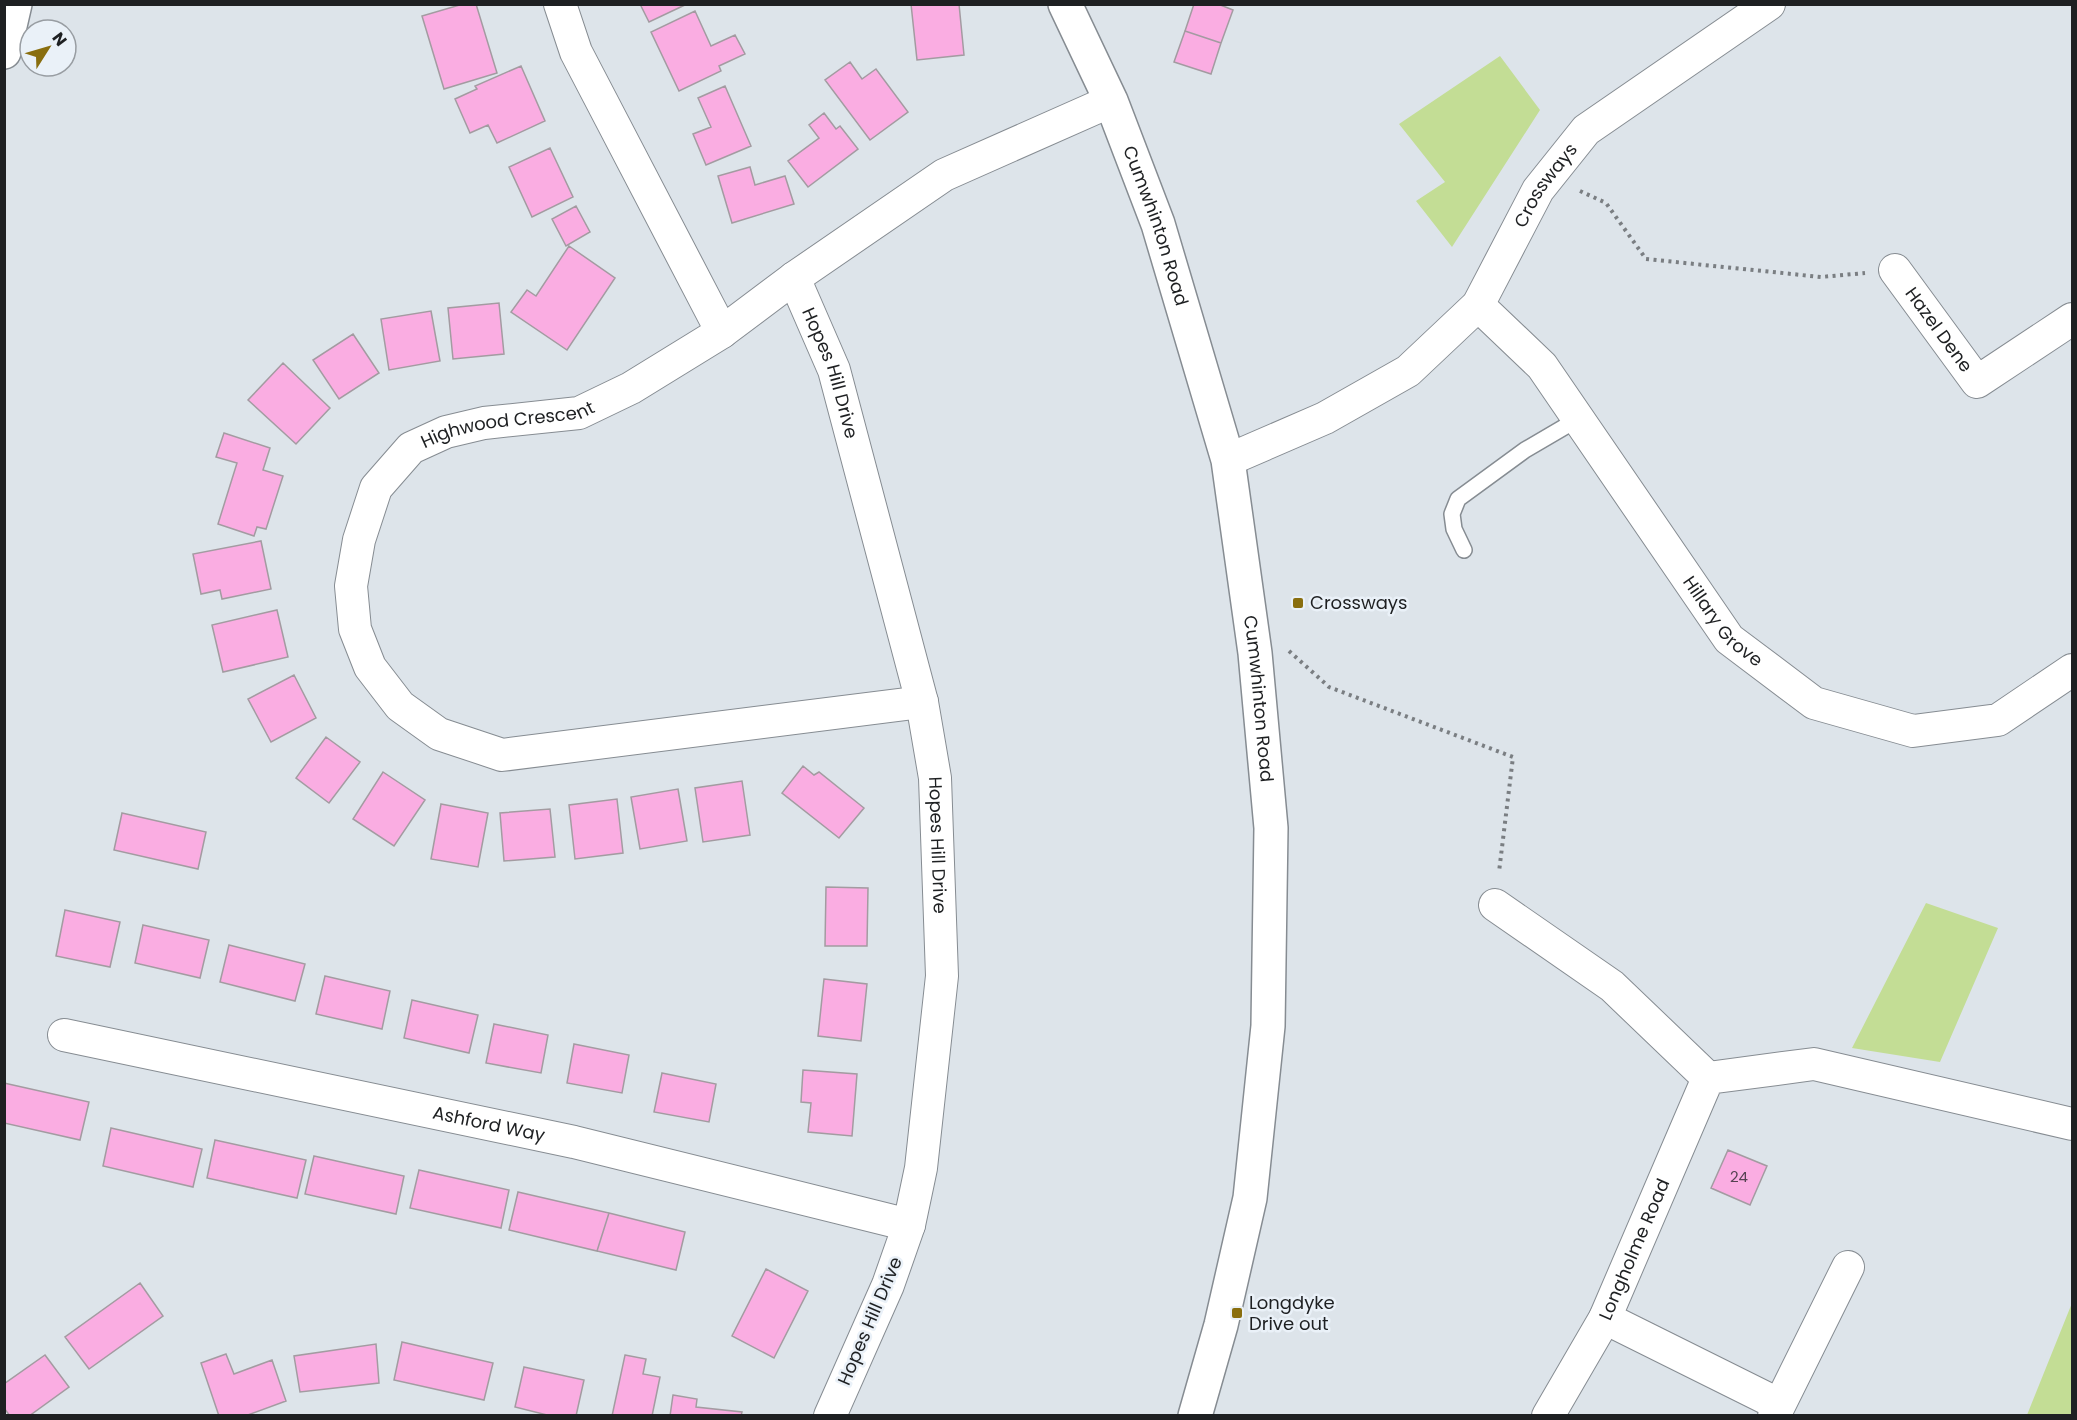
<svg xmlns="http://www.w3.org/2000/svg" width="2077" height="1420" font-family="Poppins,sans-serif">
	<rect width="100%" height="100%" fill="#dde4ea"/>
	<path fill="#c3dd95" d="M1500,56L1540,110L1452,247L1416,201L1445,182L1399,124Z
		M1926,903L1998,928L1940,1062L1852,1048Z
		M2072,1303V1415H2027Z"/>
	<path fill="#faade2" stroke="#a39ba1" stroke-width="1.5" d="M463,4H476L497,73L444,89L422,16Z
		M640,4H687L649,22Z
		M911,4H959L964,55L917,60Z
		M1194,4H1218L1233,10L1221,43L1185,31Z
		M695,11L711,46L735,35L745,54L719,66L721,71L679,91L651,32Z
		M1185,31L1221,43L1211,74L1174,62Z
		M850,62L862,79L876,69L908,112L870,140L825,80Z
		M521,66L545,121L497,143L488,125L470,133L455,99L477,89L475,86Z
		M725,86L751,146L706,165L693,134L711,127L698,98Z
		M824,113L836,129L840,126L858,149L808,187L788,161L819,138L809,125Z
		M550,148L573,197L532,217L509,167Z
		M750,167L755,185L785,176L794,204L732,223L718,176Z
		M576,206L590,232L566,246L552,219Z
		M569,246L615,278L567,350L511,312L527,290L536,296Z
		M499,303L504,354L453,359L448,308Z
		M431,311L440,361L389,370L381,319Z
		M353,334L379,373L339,399L313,360Z
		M283,363L330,408L296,444L248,400Z
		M224,433L270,448L263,470L283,476L266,529L257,527L254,536L218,524L237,463L216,457Z
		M261,541L271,589L222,599L220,590L201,594L193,554Z
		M277,610L288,657L223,672L212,625Z
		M294,675L316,718L271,742L248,699Z
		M326,737L360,762L329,803L296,778Z
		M803,766L814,775L819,772L864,808L839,838L782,793Z
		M383,772L425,800L394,846L353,819Z
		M742,781L750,835L703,842L695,788Z
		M678,789L687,841L640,849L631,797Z
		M617,799L623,853L575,859L569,805Z
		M441,804L488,813L478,867L431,859Z
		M550,809L555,857L504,861L500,813Z
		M122,813L206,832L198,869L114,850Z
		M826,887L868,888L867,946H825Z
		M65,910L120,922L110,967L56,956Z
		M143,925L209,940L200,978L135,963Z
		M229,945L305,964L295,1001L220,982Z
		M325,976L390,991L382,1029L316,1014Z
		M824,979L867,984L861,1041L818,1036Z
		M412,1000L478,1015L469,1053L404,1038Z
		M494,1024L548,1035L541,1073L486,1063Z
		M574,1044L629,1055L622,1093L567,1083Z
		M803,1070L857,1074L852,1136L808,1132L811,1103L801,1102Z
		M662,1073L716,1084L709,1122L654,1112Z
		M4,1083L89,1102L80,1140L4,1123Z
		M111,1128L202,1149L193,1187L103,1166Z
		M215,1140L306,1160L297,1198L207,1178Z
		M1728,1150L1767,1166L1750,1205L1711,1188Z
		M314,1156L404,1176L396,1214L305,1194Z
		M419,1170L509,1190L501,1228L410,1208Z
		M518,1192L609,1213L597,1251L509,1230Z
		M609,1213L685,1232L676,1270L597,1251Z
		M766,1269L808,1291L774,1358L732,1336Z
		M140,1283L163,1316L89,1369L65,1337Z
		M402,1342L493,1363L484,1400L394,1380Z
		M376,1344L379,1383L300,1392L294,1356Z
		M226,1354L234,1374L272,1360L286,1401L245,1416H219L201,1363Z
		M45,1355L69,1387L29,1416H10L4,1408V1384Z
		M625,1355L646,1359L643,1374L660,1377L652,1416H612Z
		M524,1367L584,1380L576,1416H551L515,1407Z
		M673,1395L697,1399L696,1407L742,1412L741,1416H670Z"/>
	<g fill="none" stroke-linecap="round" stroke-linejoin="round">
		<g stroke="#868c92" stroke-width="18">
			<path id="lane" d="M1464,550L1454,529L1452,514L1458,499L1525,450L1578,419"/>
		</g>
		<g stroke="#868c92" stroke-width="34">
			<g id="street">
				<path d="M560,4L576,52L722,332"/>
				<path id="s1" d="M1895,270L1977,382L2072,319"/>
				<path id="s2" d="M794,278L834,370L922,702L935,778L942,976L921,1168L909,1225L888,1285L830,1416"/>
				<path id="s3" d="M1478,305L1542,366L1729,639L1814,703L1913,731L1998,720L2072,670"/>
				<path id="s4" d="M1228,460L1325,418L1408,371L1478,305L1538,190L1586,130L1769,4"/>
				<path id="s5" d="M922,702L502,755L439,734L400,706L370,667L355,629L351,586L359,540L376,488L411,448L446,432L484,423L579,413L631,388L722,332L794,278L944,175L1111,101"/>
				<path d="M1495,905L1612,986L1708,1078"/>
				<path id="s6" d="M64,1035L574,1142L909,1225"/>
				<path d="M1605,1318L1778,1404"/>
				<path id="s7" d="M1548,1416L1605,1318L1708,1078L1814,1064L2072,1124"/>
				<path d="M1774,1416L1848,1267"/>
			</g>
		</g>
		<g stroke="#868c92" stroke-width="36">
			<g id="secondary">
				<path id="s8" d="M1065,4L1111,101L1158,224L1228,460L1255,653L1271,828L1268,1026L1250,1198L1221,1325L1195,1416"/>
			</g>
		</g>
		<g stroke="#868c92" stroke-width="36">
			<path id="primary" d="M4,52L15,4"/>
		</g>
		<path stroke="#7a7e82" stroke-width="4" stroke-dasharray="3 4.5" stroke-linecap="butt" d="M1580,191L1606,203L1646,259L1821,277L1865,273
			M1289,651L1329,687L1513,757L1499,872"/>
		<use href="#lane" stroke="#fff" stroke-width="15"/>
		<use href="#street" stroke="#fff" stroke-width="32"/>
		<use href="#secondary" stroke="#fff" stroke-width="33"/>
		<use href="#primary" stroke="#fff" stroke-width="33"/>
	</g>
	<g fill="#896e0e" stroke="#eaf1f8" stroke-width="2">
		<rect x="1292" y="597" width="12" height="12" rx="3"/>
		<rect x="1231" y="1307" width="12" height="12" rx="3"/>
	</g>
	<g text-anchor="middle" stroke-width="5" stroke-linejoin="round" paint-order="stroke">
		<g font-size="15" fill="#554352">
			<text x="1739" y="1182">24</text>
		</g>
		<g font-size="18" fill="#1e2022" stroke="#eaf1f8">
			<text dy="6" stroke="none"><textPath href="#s4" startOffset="435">Crossways</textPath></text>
			<text dy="6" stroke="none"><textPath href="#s8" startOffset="240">Cumwhinton Road</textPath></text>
			<text dy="6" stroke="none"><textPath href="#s1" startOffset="74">Hazel Dene</textPath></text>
			<text dy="6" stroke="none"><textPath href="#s2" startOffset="102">Hopes Hill Drive</textPath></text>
			<text dy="6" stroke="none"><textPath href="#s5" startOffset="926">Highwood Crescent</textPath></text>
			<text dy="6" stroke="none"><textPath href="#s3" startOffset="402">Hillary Grove</textPath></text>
			<text dy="6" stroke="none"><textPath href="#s8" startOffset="726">Cumwhinton Road</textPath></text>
			<text dy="6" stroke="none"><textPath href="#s2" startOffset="588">Hopes Hill Drive</textPath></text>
			<text dy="6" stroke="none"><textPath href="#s6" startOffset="434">Ashford Way</textPath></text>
			<text dy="6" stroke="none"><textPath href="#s7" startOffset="188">Longholme Road</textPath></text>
			<text transform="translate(870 1321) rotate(-67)" y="6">Hopes Hill Drive</text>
		</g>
		<g font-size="18" fill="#1e2022" stroke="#eaf1f8" text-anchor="start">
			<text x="1310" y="609">Crossways</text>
			<text x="1249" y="1309">Longdyke<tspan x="1249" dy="21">Drive out</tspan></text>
		</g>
	</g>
	<rect width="2077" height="1420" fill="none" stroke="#1e2022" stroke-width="12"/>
	<g transform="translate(48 48) rotate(53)"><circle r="28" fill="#eaf1f8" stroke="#989da2" stroke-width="1.5"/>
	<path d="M0-4.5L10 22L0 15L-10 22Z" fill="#896e0e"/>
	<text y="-9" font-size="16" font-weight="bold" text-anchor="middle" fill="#1e2022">N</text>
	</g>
</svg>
